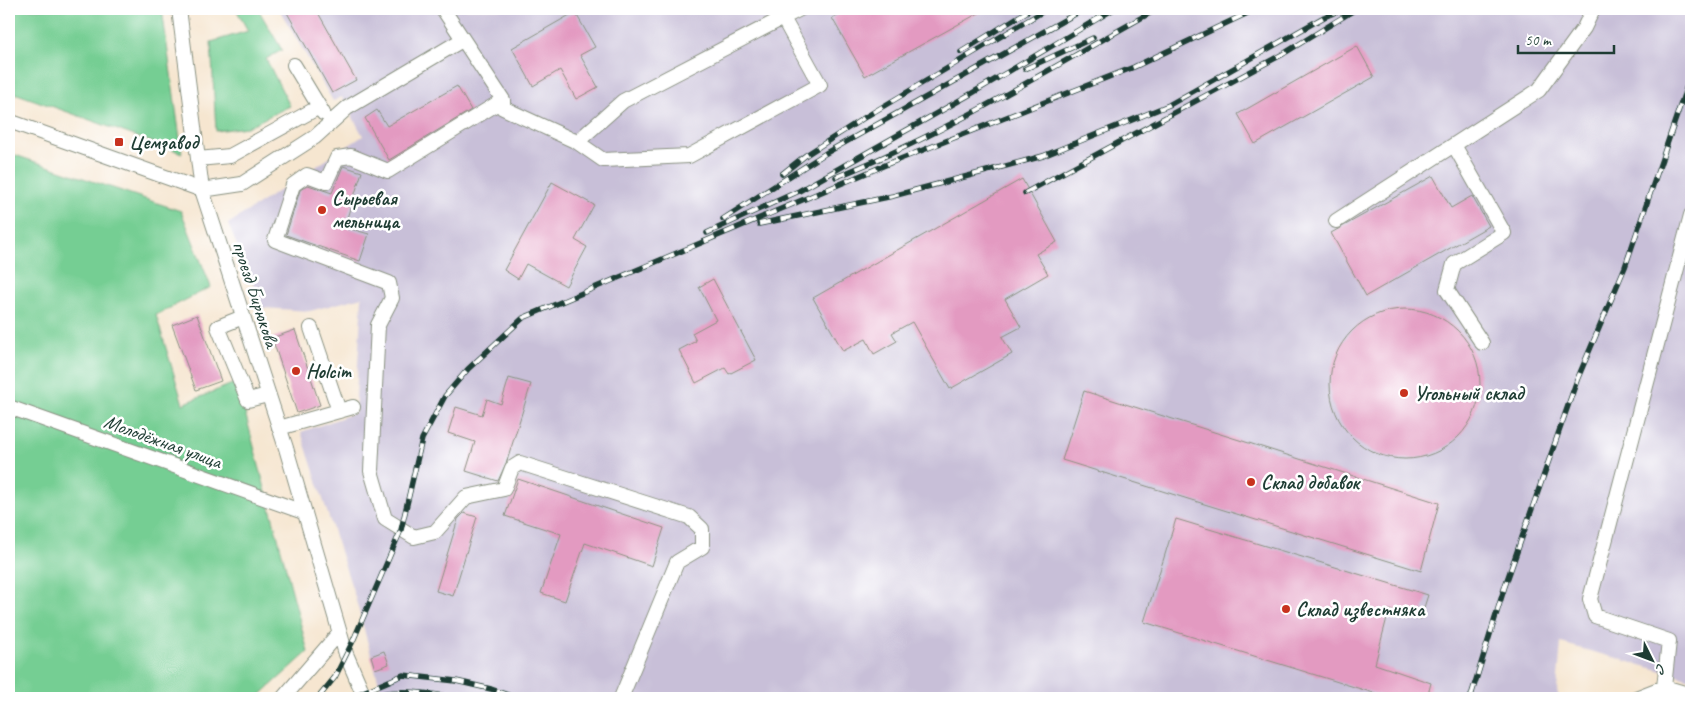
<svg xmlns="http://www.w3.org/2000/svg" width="1700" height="707" font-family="Caveat,sans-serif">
	<rect width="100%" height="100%" fill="#fff"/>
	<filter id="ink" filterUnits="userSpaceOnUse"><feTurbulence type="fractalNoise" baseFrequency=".02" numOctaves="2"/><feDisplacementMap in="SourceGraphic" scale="10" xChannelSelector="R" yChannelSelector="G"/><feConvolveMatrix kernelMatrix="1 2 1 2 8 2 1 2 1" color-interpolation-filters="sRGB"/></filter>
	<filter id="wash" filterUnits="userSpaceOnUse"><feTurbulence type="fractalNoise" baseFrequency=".0096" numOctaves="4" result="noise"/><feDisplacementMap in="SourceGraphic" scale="20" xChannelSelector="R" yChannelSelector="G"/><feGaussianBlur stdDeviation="1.12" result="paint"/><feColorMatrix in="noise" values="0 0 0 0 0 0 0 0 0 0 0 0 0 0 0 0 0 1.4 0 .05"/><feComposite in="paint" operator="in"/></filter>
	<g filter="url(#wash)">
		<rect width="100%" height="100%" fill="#f6e6d0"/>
		<path fill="#c8bfd8" d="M279,9H1691V679L1561,643L1557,690L1559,698H383L355,597L301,432L355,413L362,297L310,311L263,308L228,224L363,136L342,97L333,101Z"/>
		<path fill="#75ce93" stroke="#4a8664" d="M9,9H162L182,153L9,91Z
			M236,9H258L282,50L266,59L290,106L247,127L216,131L211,42L248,31Z
			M9,153L181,211L211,287L156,315L183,404L237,382L308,652L257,698H9Z"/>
		<g id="blocks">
			<path fill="#e39ac1" d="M285,9H316L356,80L332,93Z
				M848,9H986L865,76L832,18Z
				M575,12L595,47L580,55L598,87L576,99L560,70L533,86L512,48Z
				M1357,46L1374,77L1255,144L1238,114Z
				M457,86L471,110L389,160L365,118L377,110L387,126Z
				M343,166L362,172L344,227L369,234L360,261L286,235L300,190L308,185L332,193Z
				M1433,176L1451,208L1472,196L1489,226L1366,296L1331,233Z
				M1022,179L1057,242L1036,254L1048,274L1005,299L1021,327L1002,337L1012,354L950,389L912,322L892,333L897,341L874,354L866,339L843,351L813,298Z
				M552,182L594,205L575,240L587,247L566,286L526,264L518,279L504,270Z
				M713,279L756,360L729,374L725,368L696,383L679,350L696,341L692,333L716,320L699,287Z
				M1330 384a75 75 0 1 1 150 0a75 75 0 1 1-150 0Z
				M197,315L221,381L196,390L172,325Z
				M295,330L320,405L297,413L272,338Z
				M509,378L531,384L507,461L498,481L466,471L475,442L448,433L456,407L482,415L487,399L501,404Z
				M1084,391L1439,503L1421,571L1062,460Z
				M518,479L664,528L652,566L585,543L565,601L541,593L561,534L505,516Z
				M464,513L477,517L453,596L436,591L458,519Z
				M1176,519L1428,595L1420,620L1389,610L1375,664L1431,683L1427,698H1390L1144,622Z
				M384,651L389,664L375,669L371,656Z"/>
		</g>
	</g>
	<g filter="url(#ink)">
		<use href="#blocks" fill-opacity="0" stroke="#8a9282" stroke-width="1"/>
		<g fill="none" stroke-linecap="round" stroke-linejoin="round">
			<g stroke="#8a9282" stroke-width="16">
				<path id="minor" d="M179,9L202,190L286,448L346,654L365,698
					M443,9L503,100V108L577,142L623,101L800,9
					M294,65L323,113
					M503,100L388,171L351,156L337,158L326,182L307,175L293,185L275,240L389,283L392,298L378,325L371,471L385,519L414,537L435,532L466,497L504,489L512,468L520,463L689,517L702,529V547L677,562L621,698
					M9,121L202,190L242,184L315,137L347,108L462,40
					M577,142L603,160L689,156L820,85L783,18
					M1454,145L1504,233L1454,264L1447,290L1482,343
					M198,159L230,156L319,107
					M1336,221L1539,90L1584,28L1593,9
					M243,317L218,327L248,400L268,395
					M311,328L339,411
					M9,407L303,512
					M279,428L353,407
					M1664,687L1669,641L1595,616L1590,599L1691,215
					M283,698L339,633
					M1636,698L1664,687L1691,695"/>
			</g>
			<use href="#minor" stroke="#fff" stroke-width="14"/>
			<g stroke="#1f3d34" stroke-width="5.5">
				<path id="rail" d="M961,52L1031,9
					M1025,69L1093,38
					M782,174L806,155L867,116L1047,9
					M836,177C948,133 1052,67 1157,9
					M1025,193L1283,54L1356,9
					M723,219L826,153L1084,9
					M759,224L893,196L1043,156L1169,105L1324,17L1343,9
					M707,233L799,191L969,95L1114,9
					M1471,696L1505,586L1577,380L1625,267L1691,74
					M318,698L335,677L353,641L401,530L422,439L445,396L468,369L523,318L890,163L1134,67L1256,9
					M349,698L403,675L456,681L491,689L516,698
					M368,698C395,686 429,694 458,698"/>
			</g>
			<use href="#rail" stroke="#fff" stroke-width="4" stroke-dasharray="11" stroke-linecap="butt"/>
		</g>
	</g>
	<g fill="#c8321e" stroke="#fff" stroke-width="2">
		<rect x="114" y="137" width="10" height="10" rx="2.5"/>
		<circle cx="322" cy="210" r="5"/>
		<circle cx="296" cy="371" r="5"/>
		<circle cx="1404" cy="393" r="5"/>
		<circle cx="1251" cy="482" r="5"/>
		<circle cx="1286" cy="609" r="5"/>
	</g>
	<g text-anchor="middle" stroke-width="5" stroke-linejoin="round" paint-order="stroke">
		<g font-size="20" font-weight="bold" fill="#1f3d34" stroke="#fff" text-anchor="start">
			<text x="129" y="149">Цемзавод</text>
			<text x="332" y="205">Сырьевая<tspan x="332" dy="23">мельница</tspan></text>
			<text x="306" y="378">Holcim</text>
			<text x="1414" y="400">Угольный склад</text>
			<text x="1261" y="489">Склад добавок</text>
			<text x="1296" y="616">Склад известняка</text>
		</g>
		<g font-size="20" fill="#1f3d34" stroke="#fff">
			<text transform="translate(256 294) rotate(72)" y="7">проезд Бирюкова</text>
			<text transform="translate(163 441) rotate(20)" y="7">Молодёжная улица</text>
		</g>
	</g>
	<rect width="1700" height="707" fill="none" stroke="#fff" stroke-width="30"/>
	<g transform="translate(1652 660) rotate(132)" stroke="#ffffff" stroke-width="4" paint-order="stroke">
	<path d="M0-4L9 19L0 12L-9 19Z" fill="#1f3d34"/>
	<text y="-8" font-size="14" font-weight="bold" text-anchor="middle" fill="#1f3d34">С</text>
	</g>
	<path d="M1518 45v8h96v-8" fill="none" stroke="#1f3d34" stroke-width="2.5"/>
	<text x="1525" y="45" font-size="15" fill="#1f3d34" stroke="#ffffff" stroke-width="4" paint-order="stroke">50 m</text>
</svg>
